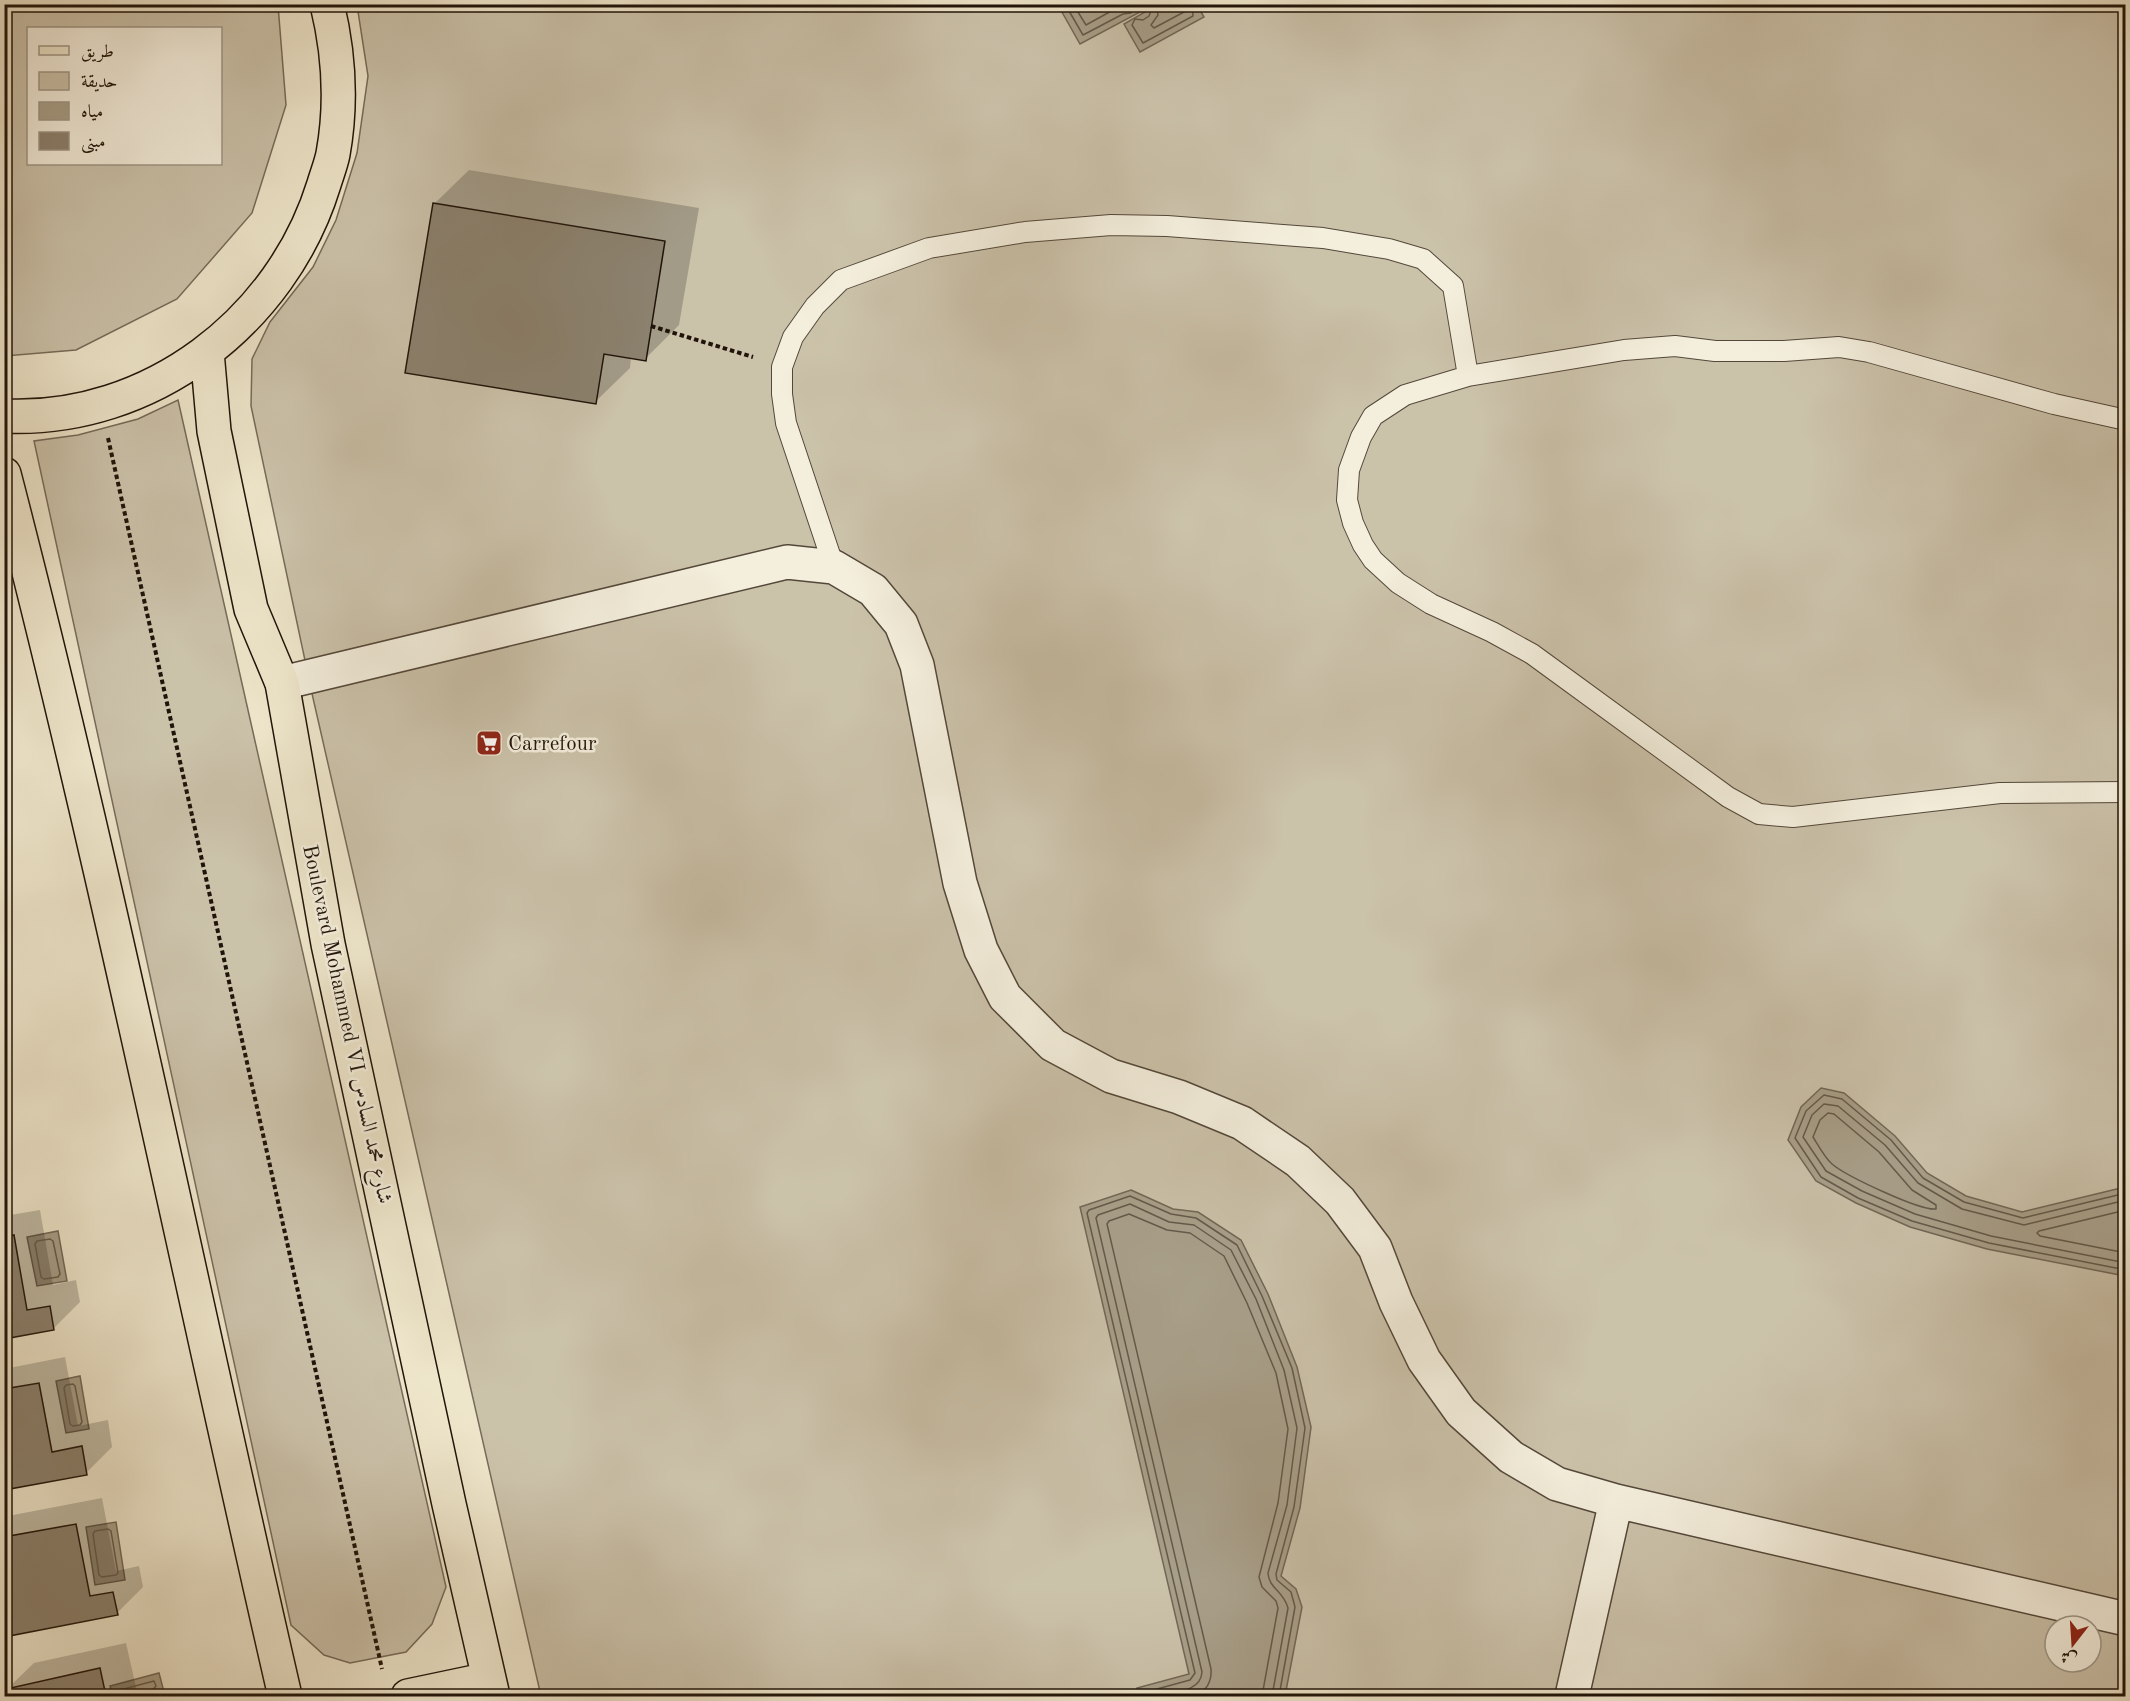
<svg xmlns="http://www.w3.org/2000/svg" width="2130" height="1701" font-family="'Old Standard TT',Amiri,serif">
	<rect width="100%" height="100%" fill="#eee6cb"/>
	<filter id="stains"><feTurbulence type="fractalNoise" baseFrequency=".00333" numOctaves="4"/><feColorMatrix values="0 0 0 0 .2 0 0 0 0 .09 0 0 0 0 .02 0 0 0 .5 -.17"/></filter>
	<radialGradient id="worn" r=".72"><stop offset=".6" stop-color="#630" stop-opacity="0"/><stop offset="1" stop-color="#630" stop-opacity=".3"/></radialGradient>
	<path fill="#cbc2aa" stroke="#766b5a" stroke-width="1.5" fill-rule="evenodd" d="M5,4L278,5L286,105L252,213L177,299L76,350L5,356ZM28,28H220V164H28Z
		M357,5H2125V1696H541L313,698L251,406L252,359L270,322L313,267L336,220L357,153L368,76ZM2055,1626H2091V1662H2055Z
		M178,400L446,1587L432,1624L406,1652L350,1663L324,1655L291,1625L34,441L78,435L138,419Z"/>
	<path fill="#a89f89" stroke="#726756" stroke-width="1.5" d="M1058,5H1136L1140,12L1080,44Z
		M1141,5H1197L1204,17L1140,52L1124,24L1145,12Z
		M1821,1088L1844,1093L1895,1136L1927,1173L1966,1196L2022,1212L2125,1187V1276L1987,1249L1910,1227L1856,1203L1816,1181L1788,1140L1801,1107Z
		M1131,1190L1173,1209L1198,1212L1241,1240L1268,1294L1297,1367L1311,1427L1300,1508L1281,1576L1296,1589L1302,1607L1285,1696H1139L1137,1688L1189,1674L1080,1207Z
		M58,1231L67,1281L37,1286L27,1237Z
		M80,1376L89,1429L66,1433L56,1381Z
		M116,1522L125,1580L95,1585L86,1527Z
		M159,1673L164,1692L146,1696H113L110,1686Z"/>
	<path fill="#0003" d="M469,170L699,208L679,325L645,359L631,357L630,368L595,402L434,204Z
		M40,1210L53,1285L76,1280L80,1302L54,1328L4,1337V1216Z
		M65,1357L78,1426L108,1420L112,1447L86,1473L4,1488V1369Z
		M102,1498L116,1571L139,1566L143,1587L117,1613L4,1635V1520L8,1516Z
		M126,1643L138,1696H9L7,1689L34,1663Z"/>
	<g fill="none" stroke-linecap="round" stroke-linejoin="round">
		<path stroke="#645a4a" stroke-width="1.5" d="M1065,4L1083,35L1123,14L1131,13V4
			M1073,4L1086,25L1124,4
			M1148,4L1151,11L1149,16L1143,20L1135,19L1132,25L1143,43L1193,16L1192,4
			M1156,4L1158,15L1151,25L1154,28L1184,12V4
			M1828,1113L1834,1114L1879,1152L1912,1190L1936,1205V1209C1920,1211 1846,1176 1832,1164C1825,1158 1818,1145 1813,1137L1820,1120Z
			M2126,1193L2023,1218L1964,1202L1923,1178L1891,1140L1842,1099L1824,1095L1806,1111L1795,1138L1821,1177L1858,1198L1912,1221L1989,1243L2126,1270
			M2126,1200L2024,1225L1962,1209L1918,1183L1885,1145L1838,1106L1824,1104L1812,1115L1803,1137L1826,1171L1862,1191L1915,1214L1991,1236L2126,1263
			M2126,1210L2039,1231L2037,1233L2040,1236L2126,1253
			M50,1239L53,1241L60,1274L58,1277L44,1279L41,1277L35,1244L37,1241Z
			M73,1384L75,1386L82,1422L80,1425L73,1426L70,1424L64,1388L66,1385Z
			M108,1529L111,1531L118,1573L116,1575L102,1577L99,1575L93,1534L95,1531Z
			M118,1696L120,1690L154,1681L156,1686L151,1692L150,1696
			M1144,1696L1146,1692L1190,1680L1195,1673L1087,1213L1089,1210L1130,1196L1171,1214L1196,1218L1237,1245L1262,1296L1292,1368L1305,1428L1294,1507L1276,1574L1277,1580L1291,1592L1295,1607L1279,1696
			M1159,1696C1174,1692 1201,1692 1202,1672L1096,1218L1098,1215L1130,1204L1169,1222L1194,1225L1231,1250L1256,1299L1284,1370L1297,1428L1287,1505L1268,1573C1269,1589 1283,1590 1288,1608L1272,1696
			M1194,1696C1206,1692 1212,1682 1211,1669L1107,1224L1109,1221L1129,1214L1167,1230L1190,1233L1224,1256L1247,1303L1276,1373L1288,1429L1278,1503L1259,1577L1262,1587L1276,1601L1278,1608L1262,1696"/>
	</g>
	<path fill="#8b816e" stroke="#20140a" stroke-width="1.5" d="M433,203L665,241L646,361L604,354L596,404L405,373Z
		M14,1235L27,1310L50,1306L54,1330L4,1339V1237Z
		M39,1383L52,1452L82,1446L87,1475L4,1490V1389Z
		M76,1524L90,1596L113,1592L118,1615L4,1637V1537Z
		M100,1668L106,1696H7L6,1689Z"/>
	<g fill="none" stroke-linecap="round" stroke-linejoin="round">
		<g stroke="#54483a" stroke-width="22">
			<path id="service" d="M2126,420L2054,404L1869,352L1839,347L1784,351H1715L1675,346L1624,350L1468,376L1405,395L1373,416L1361,437L1349,470L1347,500L1353,523L1363,545L1373,560L1398,583L1431,604L1492,632L1532,654L1728,797L1759,814L1793,817L2000,793L2126,792
				M834,567L786,423L782,394V367L793,337L815,306L841,280L929,248L1025,232L1111,225L1167,226L1323,238L1389,249L1423,259L1453,286L1468,376"/>
		</g>
		<g stroke="#54483a" stroke-width="36">
			<path id="minor" d="M282,683L787,562L834,567L873,590L901,624L917,665L960,883L981,950L1005,997L1053,1045L1111,1076L1179,1097L1242,1123L1298,1161L1340,1201L1375,1248L1396,1302L1424,1360L1461,1412L1511,1457L1557,1484L1616,1501L2126,1619
				M1572,1696L1616,1501"/>
		</g>
		<g stroke="#20140a" stroke-width="36">
			<path id="primary" d="M207,352L214,431L251,609L282,683L328,944L449,1504L493,1696
				M4,416C150,423 282,321 324,184C327,174 331,164 333,154C342,104 339,53 327,4
				M4,474C109,879 191,1289 285,1696
				M408,1696L489,1679"/>
		</g>
		<path stroke="#20140a" stroke-width="4" stroke-dasharray="4.5 3" stroke-linecap="butt" d="M651,326L753,357
			M108,438L382,1669"/>
		<use href="#service" stroke="#f4efdd" stroke-width="20"/>
		<use href="#minor" stroke="#f4efdd" stroke-width="33"/>
		<use href="#primary" stroke="#eee6cb" stroke-width="33"/>
	</g>
	<defs>
		<g id="supermarket-square" transform="scale(1.35)"><rect x="-9" y="-9" width="18" height="18" rx="4" fill="#8f2418" stroke="#f4efdd"/><path d="M-6-5.5h2.5l.6 2H6L4.5 2H-2.5L-4.4-4H-6ZM-1.5 3.2a1.3 1.3 0 1 0 .1 0ZM3 3.2a1.3 1.3 0 1 0 .1 0Z" fill="#fff"/></g>
	</defs>
	<g fill-rule="evenodd">
		<use href="#supermarket-square" x="489" y="743"/>
	</g>
	<g text-anchor="middle" stroke-width="5" stroke-linejoin="round" paint-order="stroke">
		<g font-size="21" fill="#20140a" stroke="#f4efdd" text-anchor="start">
			<text x="508" y="750">Carrefour</text>
		</g>
		<g font-size="21" fill="#20140a" stroke="#f4efdd">
			<text transform="translate(348 1024) rotate(78)" y="7">Boulevard Mohammed VI شارع محمد السادس</text>
		</g>
	</g>
	<rect width="2130" height="1701" fill="none" stroke="#eee6cb" stroke-width="24"/>
	<rect x="6" y="6" width="2118" height="1689" fill="none" stroke="#20140a" stroke-width="3"/>
	<rect x="12" y="12" width="2106" height="1677" fill="none" stroke="#20140a" stroke-width="1.5"/>
	<rect x="27" y="27" width="195" height="138" fill="#f4efdd" stroke="#9f9789" stroke-width="1.5"/>
	<rect x="39" y="46" width="30" height="9" fill="#eee6cb" stroke="#9f9789" stroke-width="1.5"/>
	<text x="81" y="57" font-size="18" fill="#20140a">طريق</text>
	<rect x="39" y="72" width="30" height="18" fill="#cbc2aa" stroke="#9f9789" stroke-width="1.5"/>
	<text x="81" y="87" font-size="18" fill="#20140a">حديقة</text>
	<rect x="39" y="102" width="30" height="18" fill="#a89f89" stroke="#9f9789" stroke-width="1.5"/>
	<text x="81" y="117" font-size="18" fill="#20140a">مياه</text>
	<rect x="39" y="132" width="30" height="18" fill="#8b816e" stroke="#9f9789" stroke-width="1.5"/>
	<text x="81" y="147" font-size="18" fill="#20140a">مبنى</text>
	<g transform="translate(2073 1644) rotate(197)"><circle r="28" fill="#f4efdd" stroke="#9f9789" stroke-width="1.5"/>
	<path d="M0-4.5L10 22L0 15L-10 22Z" fill="#8f2418"/>
	<text y="-9" font-size="16" font-weight="bold" text-anchor="middle" fill="#20140a">ش</text>
	</g>
	<rect width="100%" height="100%" filter="url(#stains)"/>
	<rect width="100%" height="100%" fill="url(#worn)"/>
</svg>
